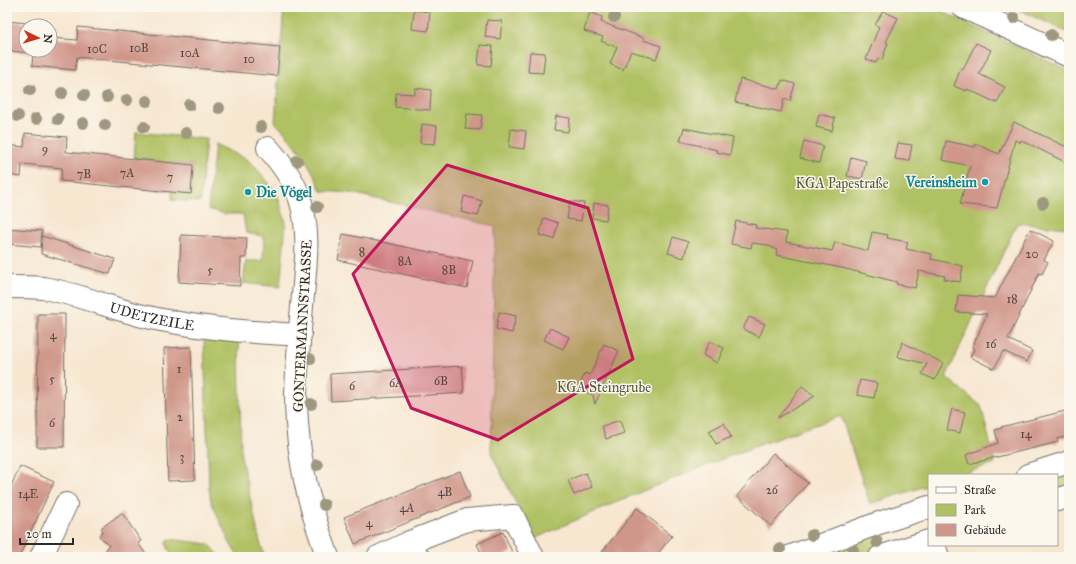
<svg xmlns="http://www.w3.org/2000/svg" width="1076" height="564" font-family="'IM FELL Great Primer',serif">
	<rect width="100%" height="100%" fill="#fbf7ec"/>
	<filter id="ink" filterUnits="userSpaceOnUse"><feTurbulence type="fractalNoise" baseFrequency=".025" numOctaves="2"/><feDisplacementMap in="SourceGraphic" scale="8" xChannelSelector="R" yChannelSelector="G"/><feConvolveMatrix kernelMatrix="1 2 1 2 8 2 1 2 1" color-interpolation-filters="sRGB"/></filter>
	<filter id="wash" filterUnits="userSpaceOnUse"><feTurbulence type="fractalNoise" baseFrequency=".012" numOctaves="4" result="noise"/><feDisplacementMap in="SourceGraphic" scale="16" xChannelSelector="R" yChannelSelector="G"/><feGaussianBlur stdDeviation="0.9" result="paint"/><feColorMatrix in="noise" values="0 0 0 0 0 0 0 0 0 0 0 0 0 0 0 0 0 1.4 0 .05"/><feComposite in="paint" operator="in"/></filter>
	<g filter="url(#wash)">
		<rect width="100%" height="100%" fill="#f7e7d1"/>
		<path fill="#b0c164" stroke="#6e7648" d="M284,7H932L1069,71V228L1017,223L946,377L981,406L995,463L959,475H929V485L870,504L841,416C737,451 634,493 534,539L491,453L495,226L351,193L321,191C311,163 295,143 275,122Z
			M1013,7H1064L1069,9V33Z
			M136,132L206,139L200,202L172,200V192L191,194L193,165L150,161V160L134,158Z
			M215,144L248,160L264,177L277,194L286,223L280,287L243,283L246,261H263L264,236L246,233L243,214H225L208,209Z
			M204,338L239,342L241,457L260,542L265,557H238L230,543L211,501L209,488Z
			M1069,470V488L1057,492V475Z
			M881,531L886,547L858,557H805Z
			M169,539L209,544L221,557H173L166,544Z"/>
		<g id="blocks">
			<path fill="#d0968a" d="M414,10L430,12L428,31L412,29Z
				M883,11L898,18L886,42L888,43L882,60L878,58L876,63L866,59L879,27L875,25Z
				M590,12L602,17L601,22L644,38L643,40L661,46L656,59L631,51L623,70L610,64L617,47L601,41L603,37L584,31Z
				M487,20L502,21L500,39L485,37Z
				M7,21L37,24V26H26V50H50V38L77,40L78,27L280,47L277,76L77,57L75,70L32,66L33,53L7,51Z
				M976,43L991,50L979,74L1005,87L997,103L967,89L966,91L954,86L961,68L963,69Z
				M480,45L493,46L491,66L478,65Z
				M530,52L545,53L543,73L528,72Z
				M740,79L779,89L782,80L795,84L790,101L784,99L781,112L735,102Z
				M415,88L431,90L430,110L395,107L396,93L415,94Z
				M467,114L482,115L480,130L465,129Z
				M819,114L835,118L832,131L816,127Z
				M556,116L570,118L568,132L554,130Z
				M1014,122L1069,148V164L1021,140L1020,143L1015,140L997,208L960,204L970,166L942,160L946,141L975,147L976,144L999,154Z
				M422,124L437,126L435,144L420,143Z
				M684,128L733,138L730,155L716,152L717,150L680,141Z
				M511,129L526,131L524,149L509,147Z
				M25,133L67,137L66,152L193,165L191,194L61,181L62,168L22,164L21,177L7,175V145L24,147Z
				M804,141L823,146L819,163L800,158Z
				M898,143L912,145L909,161L895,159Z
				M851,157L866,161L862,179L847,176Z
				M464,196L482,201L478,216L461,212Z
				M570,201L584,203L581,221L567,219Z
				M594,203L608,205L606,220L592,218Z
				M544,218L558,223L554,239L539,235Z
				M736,221L756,225L755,228L787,232L786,242L832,251L835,242L868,251L872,232L888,235L887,238L908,242L906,249L932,254L931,259L963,266L960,282L944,279L945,276L919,271L915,288L896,284L897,282L842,268L776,255L777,250L767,245L752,243L751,248L731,244Z
				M7,228L42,231L41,247L7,244Z
				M1030,229L1054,241L1044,260L1048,262L1042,274L1039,273L1008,339L1032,351L1027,362L1003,351L994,369L970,357L974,349L972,348L987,314L956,312L958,295L995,298Z
				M343,234L473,261L467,288L338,260Z
				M181,235L247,238L246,258H241L240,286L179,282Z
				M42,236L115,259L110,274L41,254Z
				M673,237L688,242L684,258L668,253Z
				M499,312L516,316L512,333L496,329Z
				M38,314H65L64,447H37Z
				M749,317L765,324L759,337L743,329Z
				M550,328L569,337L563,349L544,340Z
				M710,341L724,348L717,363L703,355Z
				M902,342L943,363L935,380L922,374L927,364L898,357Z
				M604,344L619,351L595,404L593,395L578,389L585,373L590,375Z
				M191,347L195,480L168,481L164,348Z
				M462,366L464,393L331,401L330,374Z
				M860,380L877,383L874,398L857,395Z
				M802,386L815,396L778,418V417Z
				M952,409L965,412L960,433L947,430Z
				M1069,410V436L1057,439L1058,442L969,464L966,455L998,443L995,430L1002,428L1001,427Z
				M620,420L624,433L606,439L602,426Z
				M724,423L731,437L716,444L709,431Z
				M773,453L808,483L771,526L737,496Z
				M20,466L54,482L19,557H7V495Z
				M460,471L470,497L355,544L344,517Z
				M586,473L592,487L574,495L568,480Z
				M637,508L672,536L655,557H598Z
				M122,513L141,541L138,543L148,557H112L105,551L109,545L99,536L103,530L101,528Z
				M503,532L512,552L501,557H483L477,544Z"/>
		</g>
	</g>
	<g filter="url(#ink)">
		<use href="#blocks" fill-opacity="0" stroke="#726d65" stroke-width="1"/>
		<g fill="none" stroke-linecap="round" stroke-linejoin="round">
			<g stroke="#726d65" stroke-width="24">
				<g id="minor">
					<path d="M963,7L1069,56"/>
					<path d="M268,148C281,163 294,180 300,199C310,230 306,263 303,295C300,328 297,362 296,395C296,450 308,505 328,557"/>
					<path id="s1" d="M7,287C19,287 32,287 43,288C76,293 110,308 143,316C194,328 247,332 300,335"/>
					<path d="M1028,475L1069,462"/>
					<path d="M1057,500L1069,496"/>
					<path d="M410,542L467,520L513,516L533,557"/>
					<path d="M934,545L938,557"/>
					<path d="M41,557L66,504"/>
					<path d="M378,557L410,542L418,557"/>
					<path d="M789,557L876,524L929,507"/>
					<path d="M880,557L929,541"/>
				</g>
			</g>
			<use href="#minor" stroke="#fff" stroke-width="22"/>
		</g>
		<g fill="#9d987f">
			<circle cx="614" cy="17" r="6"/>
			<circle cx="1014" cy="18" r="6"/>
			<circle cx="1051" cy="35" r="6"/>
			<circle cx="30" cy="90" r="6"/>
			<circle cx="62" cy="93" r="6"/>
			<circle cx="84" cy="95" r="6"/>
			<circle cx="107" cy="97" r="6"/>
			<circle cx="127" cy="100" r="6"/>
			<circle cx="147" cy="101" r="6"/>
			<circle cx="189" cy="105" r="6"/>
			<circle cx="219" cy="108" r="6"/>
			<circle cx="18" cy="116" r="6"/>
			<circle cx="36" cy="119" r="6"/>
			<circle cx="58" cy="119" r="6"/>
			<circle cx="83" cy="123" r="6"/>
			<circle cx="105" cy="125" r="6"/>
			<circle cx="144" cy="127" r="6"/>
			<circle cx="261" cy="127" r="6"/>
			<circle cx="186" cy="133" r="6"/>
			<circle cx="297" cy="161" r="6"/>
			<circle cx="1043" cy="203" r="6"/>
			<circle cx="317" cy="207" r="6"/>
			<circle cx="310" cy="359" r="6"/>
			<circle cx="311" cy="404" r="6"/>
			<circle cx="317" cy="465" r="6"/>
			<circle cx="324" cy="505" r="6"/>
			<circle cx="812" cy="535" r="6"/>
			<circle cx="877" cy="542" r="6"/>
			<circle cx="780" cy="549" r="6"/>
			<circle cx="853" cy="550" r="6"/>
		</g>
	</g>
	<path fill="#c2185b" fill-opacity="0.2" stroke="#c2185b" stroke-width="3" stroke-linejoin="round" d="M447,165L588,208L633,359L498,440L411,408L353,274Z"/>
	<g fill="#0f9aa8" stroke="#fbf7ec" stroke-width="1.5">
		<circle cx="985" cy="182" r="4"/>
		<circle cx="248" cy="192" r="4"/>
	</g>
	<g text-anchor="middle" stroke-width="3" stroke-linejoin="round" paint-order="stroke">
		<g font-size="12" fill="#544643">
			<text x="139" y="52">10B</text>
			<text x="97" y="53">10C</text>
			<text x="190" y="57">10A</text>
			<text x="249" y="63">10</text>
			<text x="45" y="153">9</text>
			<text x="127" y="177">7A</text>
			<text x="84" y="178">7B</text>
			<text x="170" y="181">7</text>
			<text x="362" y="256">8</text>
			<text x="1032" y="258">20</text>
			<text x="405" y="265">8A</text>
			<text x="210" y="274">5</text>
			<text x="449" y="274">8B</text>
			<text x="1012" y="303">18</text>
			<text x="53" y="339">4</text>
			<text x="991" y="348">16</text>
			<text x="179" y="373">1</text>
			<text x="52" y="383">5</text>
			<text x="441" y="385">6B</text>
			<text x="396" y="387">6A</text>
			<text x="352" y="390">6</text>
			<text x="180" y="421">2</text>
			<text x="52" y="427">6</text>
			<text x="1026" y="438">14</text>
			<text x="182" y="461">3</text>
			<text x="772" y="494">26</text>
			<text x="445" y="496">4B</text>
			<text x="28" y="498">14E</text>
			<text x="407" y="512">4A</text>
			<text x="369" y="527">4</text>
		</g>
		<g font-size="14" font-weight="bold" fill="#0d838f" stroke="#fbf7ec" text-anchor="end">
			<text x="977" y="187">Vereinsheim</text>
			<text x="256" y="197" text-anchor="start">Die Vögel</text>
		</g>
		<g font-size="14" fill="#53583c" stroke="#fbf7ec">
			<text x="842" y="188">KGA Papestraße</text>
			<text x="604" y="392">KGA Steingrube</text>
		</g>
		<g font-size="14" fill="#2b2b2b" stroke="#fbf7ec">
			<text dy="5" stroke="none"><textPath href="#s1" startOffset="149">UDETZEILE</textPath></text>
			<text transform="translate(302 326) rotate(-87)" y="5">GONTERMANNSTRASSE</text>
		</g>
	</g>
	<rect width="1076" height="564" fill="none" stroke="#fbf7ec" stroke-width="24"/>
	<rect x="928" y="474" width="130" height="72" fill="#fbf7ec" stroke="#a8a59f"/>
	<rect x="936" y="487" width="20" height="6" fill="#ffffff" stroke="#a8a59f"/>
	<text x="964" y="494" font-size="12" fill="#2b2b2b">Straße</text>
	<rect x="936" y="504" width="20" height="12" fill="#b0c164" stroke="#a8a59f"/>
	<text x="964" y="514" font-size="12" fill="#2b2b2b">Park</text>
	<rect x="936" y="524" width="20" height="12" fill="#d0968a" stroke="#a8a59f"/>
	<text x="964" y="534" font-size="12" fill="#2b2b2b">Gebäude</text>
	<g transform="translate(38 38) rotate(95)"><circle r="19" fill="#fbf7ec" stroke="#a8a59f"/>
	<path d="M0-3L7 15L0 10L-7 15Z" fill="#c8321e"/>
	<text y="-6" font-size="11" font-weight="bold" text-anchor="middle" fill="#2b2b2b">N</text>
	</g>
	<path d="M20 538v6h53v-6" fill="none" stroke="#2b2b2b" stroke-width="2"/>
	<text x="26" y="538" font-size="12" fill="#2b2b2b" stroke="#fbf7ec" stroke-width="3" paint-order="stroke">20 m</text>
</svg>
